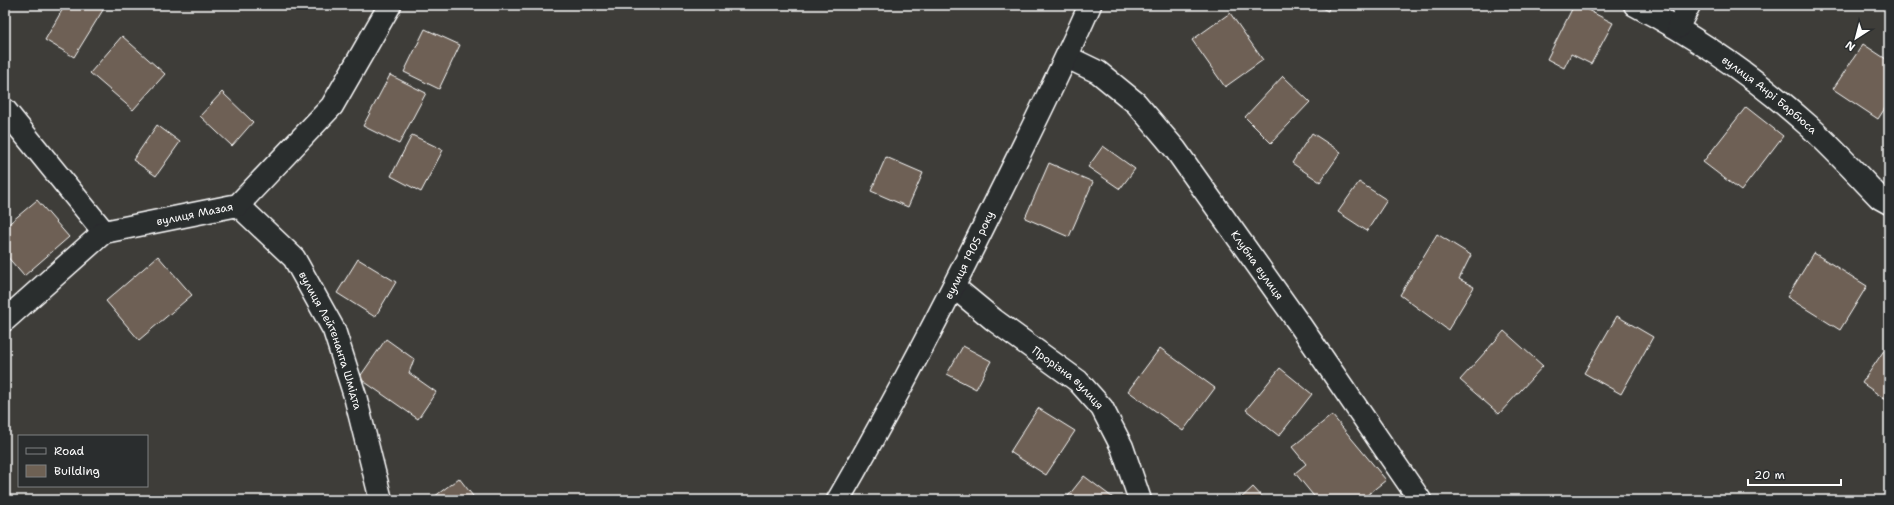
<svg xmlns="http://www.w3.org/2000/svg" width="1894" height="505" font-family="'Shantell Sans',sans-serif">
	<rect width="100%" height="100%" fill="#3e3d39"/>
	<filter id="ink" filterUnits="userSpaceOnUse"><feTurbulence type="fractalNoise" baseFrequency=".025" numOctaves="2"/><feDisplacementMap in="SourceGraphic" scale="8" xChannelSelector="R" yChannelSelector="G"/><feConvolveMatrix kernelMatrix="1 2 1 2 8 2 1 2 1" color-interpolation-filters="sRGB"/></filter>
	<g filter="url(#ink)">
		<path fill="#6e6154" stroke="#fff" d="M65,5H106L74,57L45,40Z
			M1315,5H1330L1328,11Z
			M1574,5H1578L1613,23L1591,64L1571,54L1564,68L1547,59Z
			M1230,13L1263,60L1225,87L1192,40Z
			M425,29L460,45L439,89L404,72Z
			M122,36L165,74L133,110L90,73Z
			M1863,44L1889,61V102L1878,119L1833,89Z
			M390,75L426,93L399,144L363,126Z
			M1283,76L1310,102L1271,143L1245,117Z
			M222,92L253,122L232,146L200,116Z
			M1746,107L1783,136L1741,191L1703,162Z
			M157,125L180,142L156,176L133,160Z
			M1312,133L1341,152L1320,182L1292,163Z
			M412,135L443,150L421,192L391,176Z
			M1103,146L1135,169L1120,189L1088,167Z
			M886,157L923,173L908,207L871,191Z
			M1049,163L1093,182L1069,237L1025,218Z
			M1359,182L1387,200L1367,231L1338,212Z
			M37,200L69,237L24,276L5,254V227Z
			M1437,234L1471,255L1459,279L1474,287L1448,330L1400,295Z
			M1814,253L1867,286L1840,330L1787,297Z
			M158,256L192,295L139,340L106,301Z
			M358,259L396,282L375,317L337,293Z
			M1617,316L1653,337L1621,394L1584,373Z
			M1504,331L1543,366L1499,414L1460,380Z
			M386,339L414,359L409,373L436,392L418,419L359,378Z
			M1889,343V402L1862,383Z
			M963,346L991,361L976,389L947,374Z
			M1160,348L1215,388L1183,431L1128,391Z
			M1280,368L1312,394L1279,436L1246,410Z
			M1038,408L1075,431L1046,475L1010,452Z
			M1332,415L1386,480L1361,500H1317L1295,473L1306,464L1292,447Z
			M1084,476L1116,500H1065Z
			M459,478L476,500H430Z
			M1253,487L1265,500H1239Z"/>
		<g fill="none" stroke-linecap="round" stroke-linejoin="round">
			<g stroke="#fff" stroke-width="25">
				<g id="minor">
					<path id="s1" d="M1635,5C1698,38 1757,79 1809,126C1834,149 1857,174 1880,198L1889,203"/>
					<path d="M1678,27L1689,5"/>
					<path id="s2" d="M1067,57L1098,72L1136,103L1175,149L1300,325L1420,500"/>
					<path d="M5,110L104,232"/>
					<path id="s3" d="M238,205L294,258L334,330L355,396L381,500"/>
					<path id="s4" d="M954,287L994,320L1078,381L1102,408L1122,447L1140,500"/>
					<path id="s5" d="M5,320L104,232L238,205L332,106L390,5"/>
					<path id="s6" d="M838,500C896,400 949,297 1000,193C1031,131 1062,68 1090,5"/>
				</g>
			</g>
			<use href="#minor" stroke="#2a2d2e" stroke-width="22"/>
		</g>
	</g>
	<g text-anchor="middle" stroke-width="3.5" stroke-linejoin="round" paint-order="stroke">
		<g font-size="11" fill="#fff" stroke="#2a2d2e">
			<text dy="4" stroke="none"><textPath href="#s1" startOffset="162">вулиця Анрі Барбюса</textPath></text>
			<text dy="4" stroke="none"><textPath href="#s5" startOffset="225">вулиця Мазая</textPath></text>
			<text dy="4" stroke="none"><textPath href="#s6" startOffset="278">вулиця 1905 року</textPath></text>
			<text dy="4" stroke="none"><textPath href="#s2" startOffset="286">Клубна вулиця</textPath></text>
			<text dy="4" stroke="none"><textPath href="#s3" startOffset="168">вулиця Лейтенанта Шмідта</textPath></text>
			<text dy="4" stroke="none"><textPath href="#s4" startOffset="146">Прорізна вулиця</textPath></text>
		</g>
	</g>
	<rect width="1894" height="505" fill="none" stroke="#2a2d2e" stroke-width="20"/>
	<rect x="10" y="10" width="1874" height="485" fill="none" stroke="#fff" stroke-width="1.5" filter="url(#ink)"/>
	<rect x="18" y="435" width="130" height="52" fill="#2a2d2e" stroke="#7f8182"/>
	<rect x="26" y="448" width="20" height="6" fill="#2a2d2e" stroke="#7f8182"/>
	<text x="54" y="455" font-size="12" fill="#ffffff">Road</text>
	<rect x="26" y="465" width="20" height="12" fill="#6e6154" stroke="#7f8182"/>
	<text x="54" y="475" font-size="12" fill="#ffffff">Building</text>
	<g transform="translate(1856 38) rotate(216)" stroke="#2a2d2e" stroke-width="3" paint-order="stroke">
	<path d="M0-3L7 15L0 10L-7 15Z" fill="#ffffff"/>
	<text y="-6" font-size="11" font-weight="bold" text-anchor="middle" fill="#ffffff">N</text>
	</g>
	<path d="M1748 479v6h93v-6" fill="none" stroke="#ffffff" stroke-width="2"/>
	<text x="1754" y="479" font-size="12" fill="#ffffff" stroke="#2a2d2e" stroke-width="3" paint-order="stroke">20 m</text>
</svg>
